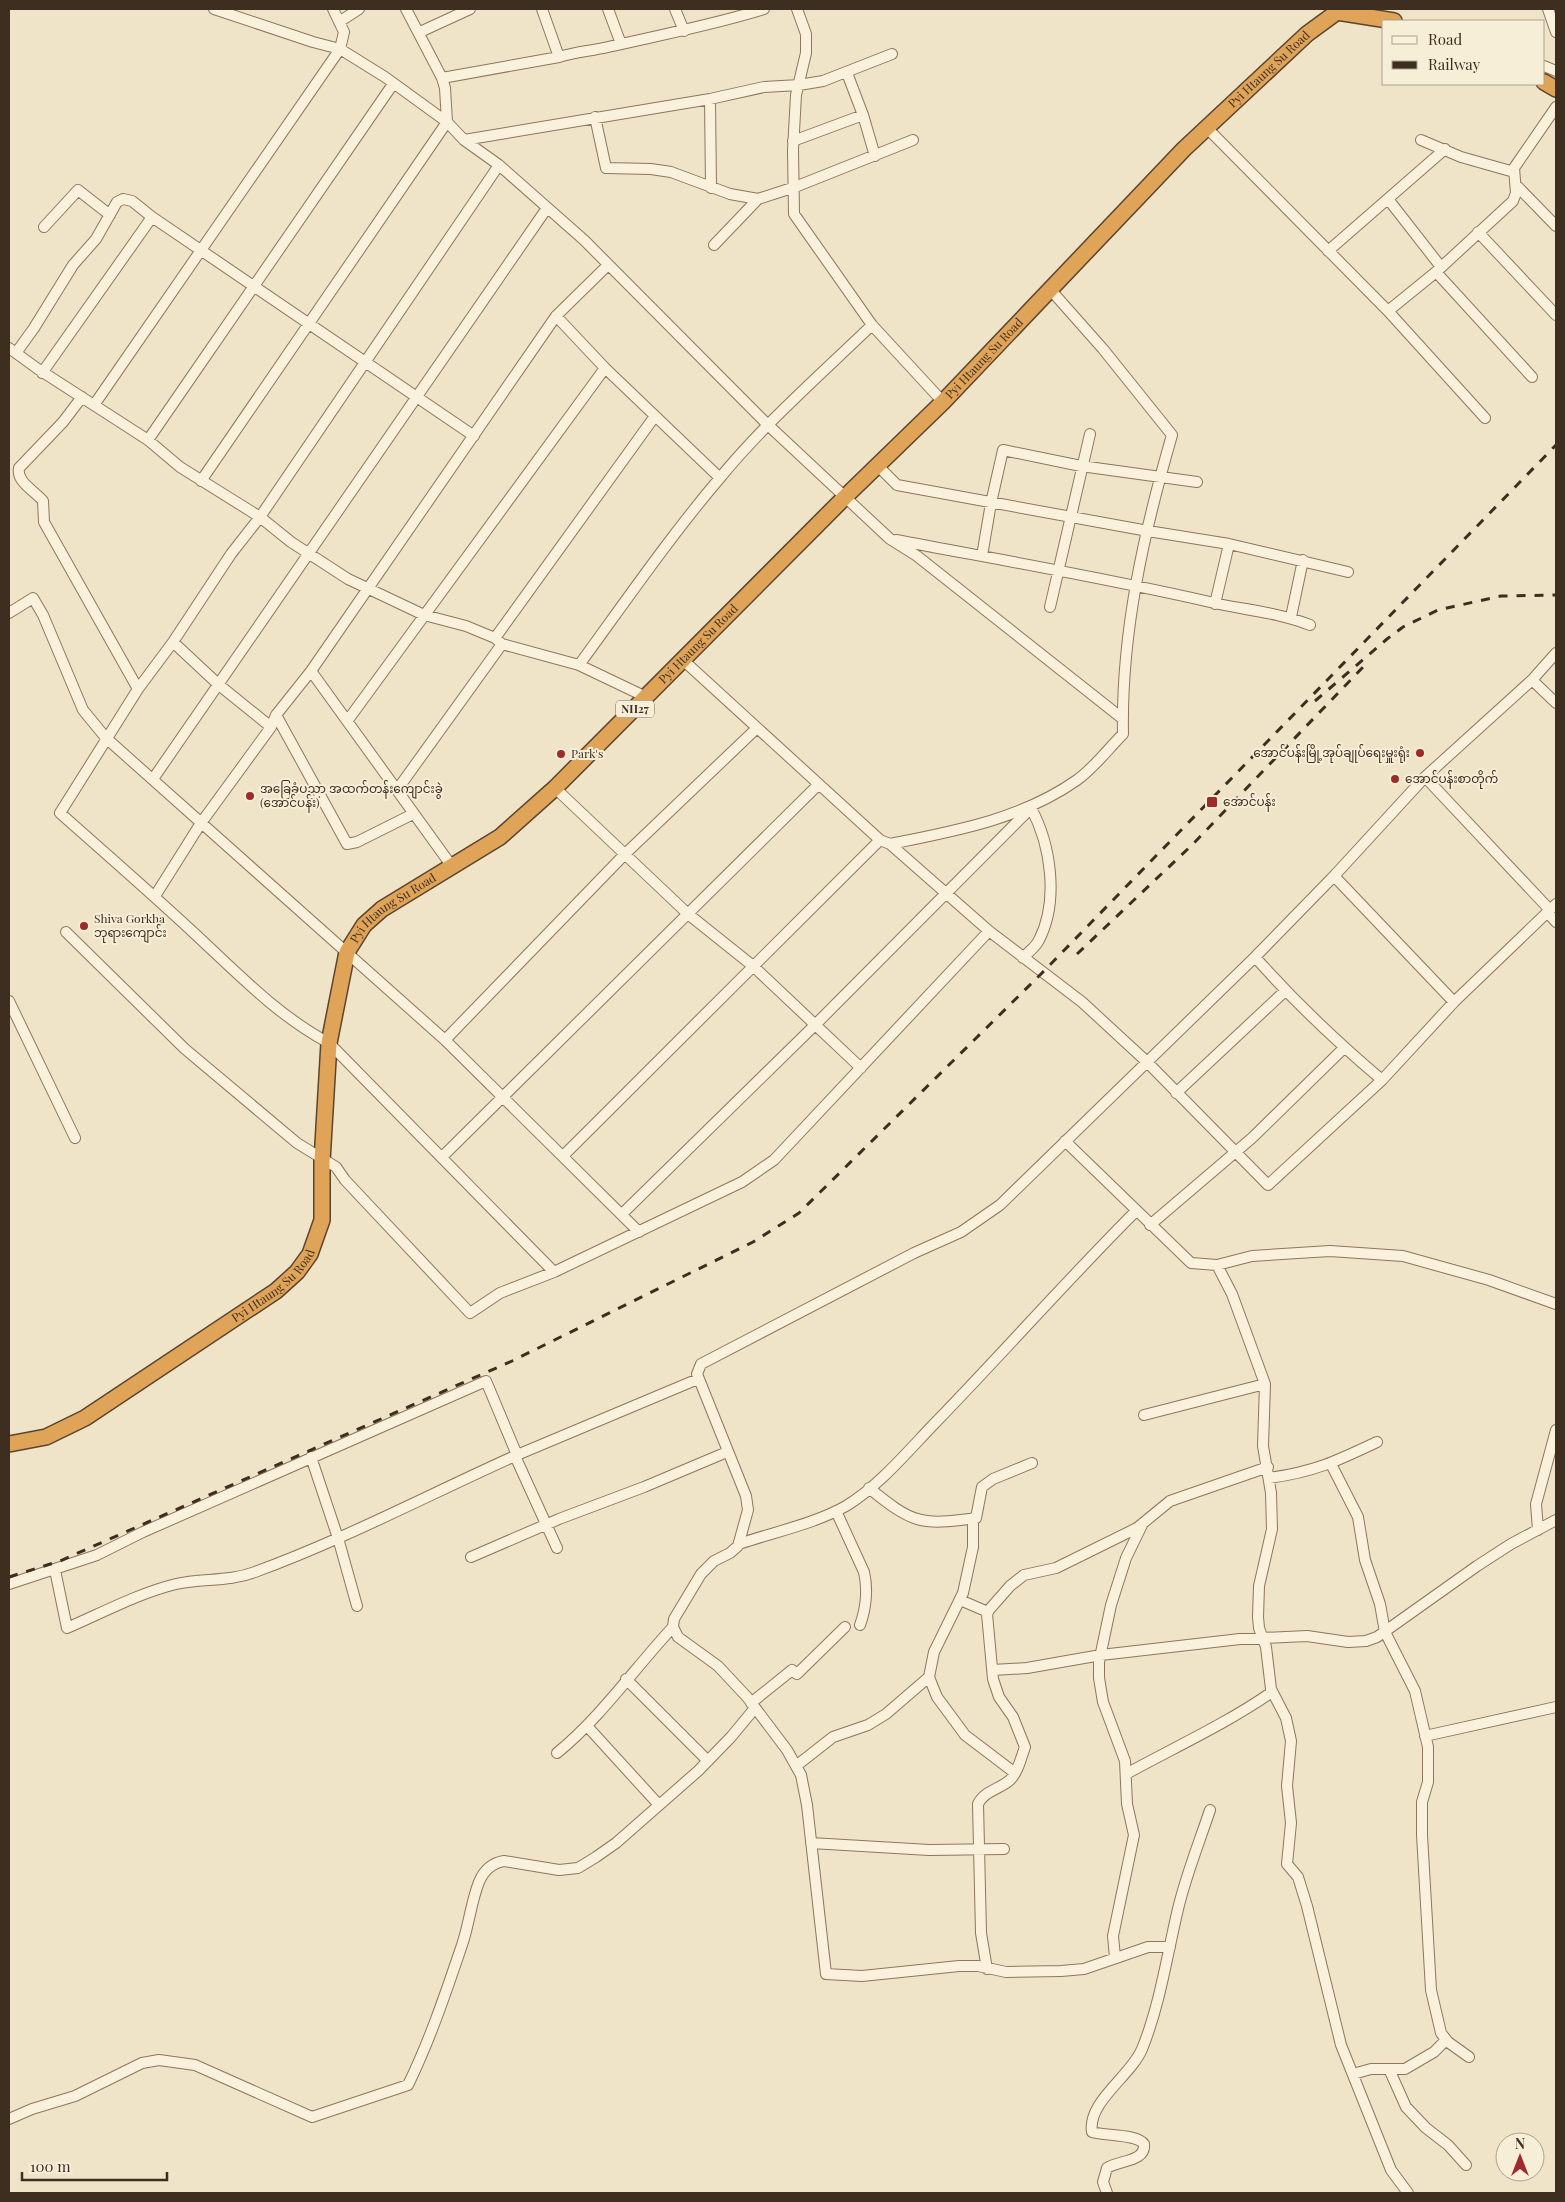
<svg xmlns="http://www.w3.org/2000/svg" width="1565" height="2202" viewBox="0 0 1565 2202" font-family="'Playfair Display','Noto Sans Myanmar',serif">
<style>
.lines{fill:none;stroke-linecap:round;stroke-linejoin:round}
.minor-casing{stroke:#8d765c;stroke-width:12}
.highway-casing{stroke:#5b4430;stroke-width:18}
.minor{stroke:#faf1dc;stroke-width:10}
.highway{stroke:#e0a458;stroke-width:15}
.rail{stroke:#3d2e20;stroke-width:3;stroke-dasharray:9 9;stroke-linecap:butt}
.poi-dot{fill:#9e2a2b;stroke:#f7eed8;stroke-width:2}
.labels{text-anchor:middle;stroke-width:4;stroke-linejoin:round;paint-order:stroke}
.shield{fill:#f7eed8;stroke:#756857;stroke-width:1}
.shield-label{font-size:11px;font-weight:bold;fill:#3d2e20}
.street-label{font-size:12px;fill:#3d2e20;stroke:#f7eed8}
.poi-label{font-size:12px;fill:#3d2e20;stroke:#f7eed8;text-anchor:start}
</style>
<rect width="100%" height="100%" fill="#f0e4c8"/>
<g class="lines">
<g class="minor-casing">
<path id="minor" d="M214,9L313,42L340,49L385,77L447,122L464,140L499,165L584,240L768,425L890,539L917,556L1123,719
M542,9L559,57
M608,9L621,44
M675,9L684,31
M797,9L806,34V53L796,95L793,150L794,214L872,325L943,402
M1548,9L1556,32
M339,22L359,9
M420,32L470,9
M1544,66L1556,71
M847,73L863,115L875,156
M442,78L559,57C575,52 591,51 608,47C660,35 713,25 764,9
M710,99L711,188
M595,117L606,168L651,169L671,172L730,194L758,199
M1206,127L1388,311
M464,140L710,99L764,87L799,85L823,81L892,54
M1421,140L1461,157L1514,172
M793,141L863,115
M499,165L260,517L231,554L173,642L138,689L60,813C105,853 150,892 194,933C236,972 278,1016 329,1043L554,1272
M1516,185L1556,226
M1388,199L1441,267
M44,227L78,190L110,215
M1478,232L1556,315
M714,245L758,199L795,187L913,140
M1328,251L1445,149
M1436,272L1532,377
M556,316L605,368L720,478
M9,348L38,369L148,440L180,467L260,517L291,542L348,579L424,615L466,626L495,638L502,644L579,665L646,697
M16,353L34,328L73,265L96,239L117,202L123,199L132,201L152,217
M42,373L152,217L474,436
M82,397L63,422L19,468C16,482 35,491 43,501L44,522L138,689
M94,405L340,49L344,32L333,9
M1485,418L1388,311L1436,272L1513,201L1516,193L1514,168L1556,107
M148,440L393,84
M877,465L897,485L1148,531L1229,544L1348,572
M201,481L447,122L445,88L442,78L406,9
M896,540C1001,560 1106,578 1210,602C1243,610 1278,612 1310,625
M982,556L991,503L1003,450L1081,466L1197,482
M1215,604L1229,544
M1050,607L1090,434
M9,613L33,598L43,615L83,710L106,738L445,1040L639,1232
M1291,617L1303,560
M495,638L655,416
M173,642L219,685L271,727
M683,660L880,840L890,844L989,931L1082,1002L1146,1061L1268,1185L1382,1080
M579,665C625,602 669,538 719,479C765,423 820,375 872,325
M311,671L451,865
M1532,680L1556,703
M276,715L347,844L357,842L413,814
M348,720L605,368
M1425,777L1550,910
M153,779L547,208
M555,788L688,914L753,966L861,1068
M397,790L502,644
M890,844C955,831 1022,819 1077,780C1094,768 1108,749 1123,734C1121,633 1144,532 1172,435L1103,349L1049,288
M1334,876L1454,1002
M155,896L201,823L271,727L276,715L311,671L556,316L608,265
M1547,912L1556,922
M66,932L185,1049L297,1143L336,1167L345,1180L470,1313L500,1293L554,1272L742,1182L774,1160L989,931
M1255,957C1294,1001 1337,1042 1382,1080L1454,1002L1556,904
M9,1001L75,1138
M445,1040L624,855L757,728
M1176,1093L1285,991
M1065,1141L1191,1263L1217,1265L1252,1256L1330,1251L1403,1256L1489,1280L1556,1304
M563,1156L880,840
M442,1157L819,784
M622,1214L815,1025L1031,808C1051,845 1059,901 1039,940C1036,947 1028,952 1023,958
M1150,1225L1252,1138L1344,1048
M1217,1265L1232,1294L1265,1384L1263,1446L1271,1493L1272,1529L1259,1586L1258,1617L1259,1628L1266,1647L1271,1689L1286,1718L1291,1741L1287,1786L1291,1823L1287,1864L1298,1877L1307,1906L1341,2045L1391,2170L1408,2193
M1144,1415L1265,1384
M515,1456L557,1548
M311,1457L338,1538L357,1606
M1331,1464L1358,1517L1365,1560L1380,1604L1385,1632L1415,1691L1428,1747V1782L1422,1802V1835L1431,1990L1441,2033L1448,2042L1469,2057
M1269,1478C1314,1472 1337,1461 1377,1442
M869,1488C912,1523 920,1526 976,1518L982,1487L993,1479L1032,1463
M836,1511L864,1572C868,1589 866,1609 860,1625
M973,1518V1547L963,1593L934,1652L929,1677L937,1697L965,1735L1015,1773
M1538,1530L1536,1504L1556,1430
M739,1544C774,1532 814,1524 846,1506C878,1487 909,1450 935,1423C1003,1353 1067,1280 1136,1211
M471,1557L559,1519L644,1487L727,1452
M55,1570L67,1628C102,1613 139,1593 176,1584C202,1578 229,1582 255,1572C345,1539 430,1494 517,1455
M9,1584L97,1555L143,1532L486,1381L517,1455L698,1379
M960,1600L988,1612
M993,1670L1027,1668L1101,1655L1240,1639L1307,1636L1348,1642L1366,1641L1377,1637L1477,1566L1511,1544L1556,1520
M626,1679L708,1761
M751,1703L792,1670L797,1674L845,1627
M587,1726L659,1805
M1425,1736L1556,1707
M557,1753C601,1717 634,1669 673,1627
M796,1766L833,1737L868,1725L886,1714L929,1677
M1126,1774C1175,1747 1226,1724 1272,1692
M811,1843L929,1850L1004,1849
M1170,1947H1148L1084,1969L1061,1971L1006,1972L978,1966H959L862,1976L826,1974L807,1805L801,1775L787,1750L747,1697L718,1666L678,1637L673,1627L674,1619L701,1574L714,1561L730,1553L738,1546L748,1510L746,1496L697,1374L701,1364L914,1253L961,1232L1000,1205L1255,957L1334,876L1425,777L1532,680L1556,653
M1115,1957L1113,1936L1134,1835L1127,1804L1125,1761L1103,1702L1099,1678V1662L1111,1605L1126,1558L1143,1523
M987,1969L981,1933L978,1804C984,1791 1000,1789 1010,1780C1018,1772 1021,1758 1025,1747L1013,1717L999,1697L993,1679L987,1614L989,1610L1010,1586L1024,1575L1056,1568L1137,1528L1170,1501L1268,1467
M1389,2069L1406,2107L1426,2128L1448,2145L1466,2165
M1353,2074L1371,2069H1405L1434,2052L1446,2040
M9,2119L32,2109L75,2096L142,2063L159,2060L195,2065L312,2117L408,2085C430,2040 446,1992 462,1945C469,1925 471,1902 479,1882C484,1870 492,1863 504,1861L559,1870L578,1868L596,1857L616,1843L698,1771L731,1737L755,1708
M1107,2193L1103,2182L1107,2168C1119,2160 1146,2162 1144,2144C1137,2134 1105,2136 1092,2132C1087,2102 1131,2076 1142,2049C1160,2005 1167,1955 1178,1909C1186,1875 1199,1843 1210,1810"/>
</g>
<g class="highway-casing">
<g id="highway">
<path d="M1544,82L1556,89"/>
<path id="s1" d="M9,1444L46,1437L85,1418L276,1291L297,1272L310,1254L322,1220V1161L329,1043L347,952L364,925L382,909L500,837L555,788L846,496L943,402L1184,149L1307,34L1337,12L1394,21"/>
</g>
</g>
<use href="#minor" class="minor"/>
<use href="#highway" class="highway"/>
<path class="rail" d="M1315,701L1387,639L1403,627L1438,610L1501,596L1556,595
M1077,954L1192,845L1365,665
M9,1577L60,1561L512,1361L753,1242L799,1213L1042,973L1556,445"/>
</g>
<g class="poi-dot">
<circle cx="1420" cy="753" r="5"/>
<circle cx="561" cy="754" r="5"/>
<circle cx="1395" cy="779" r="5"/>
<circle cx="250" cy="796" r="5"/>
<rect x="1206" y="796" width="12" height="12" rx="2.5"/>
<circle cx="84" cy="926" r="5"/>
</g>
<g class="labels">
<rect class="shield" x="616" y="700.5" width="38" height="17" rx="4"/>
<g class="shield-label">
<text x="635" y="713">NH27</text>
</g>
<g class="street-label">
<text dy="4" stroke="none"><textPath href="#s1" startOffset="1948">Pyi Htaung Su Road</textPath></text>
<text dy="4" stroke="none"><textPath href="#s1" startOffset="1542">Pyi Htaung Su Road</textPath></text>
<text dy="4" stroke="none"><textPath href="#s1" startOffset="1138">Pyi Htaung Su Road</textPath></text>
<text dy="4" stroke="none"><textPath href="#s1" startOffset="732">Pyi Htaung Su Road</textPath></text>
<text dy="4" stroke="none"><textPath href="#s1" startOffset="312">Pyi Htaung Su Road</textPath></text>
</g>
<g class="poi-label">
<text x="1410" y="757" text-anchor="end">အောင်ပန်းမြို့အုပ်ချုပ်ရေးမှူးရုံး</text>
<text x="571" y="758">Park's</text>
<text x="1405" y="783">အောင်ပန်းစာတိုက်</text>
<text x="260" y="793">အခြေခံပညာ အထက်တန်းကျောင်းခွဲ<tspan x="260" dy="14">(အောင်ပန်း)</tspan></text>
<text x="1223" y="806">အောင်ပန်း</text>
<text x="94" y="923">Shiva Gorkha<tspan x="94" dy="14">ဘုရားကျောင်း</tspan></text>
</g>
</g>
<rect width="1565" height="2202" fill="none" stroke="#3d2e20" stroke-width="20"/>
<rect x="1382" y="20" width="162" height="65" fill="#f7eed8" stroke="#ada18e"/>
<rect x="1392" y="36" width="25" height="8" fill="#faf1dc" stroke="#ada18e"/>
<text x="1428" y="45" font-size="15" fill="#3d2e20">Road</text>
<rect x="1392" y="61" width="25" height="8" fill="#3d2e20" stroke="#ada18e"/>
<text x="1428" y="70" font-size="15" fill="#3d2e20">Railway</text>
<g transform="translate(1520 2157)"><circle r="24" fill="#f7eed8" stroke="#ada18e"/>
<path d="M0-4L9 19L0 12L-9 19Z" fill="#9e2a2b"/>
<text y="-8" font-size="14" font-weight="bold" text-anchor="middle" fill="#3d2e20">N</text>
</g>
<path d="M22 2172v8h145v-8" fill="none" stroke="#3d2e20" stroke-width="2.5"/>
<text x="30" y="2172" font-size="15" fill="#3d2e20" stroke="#f7eed8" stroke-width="4" paint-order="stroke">100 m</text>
</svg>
